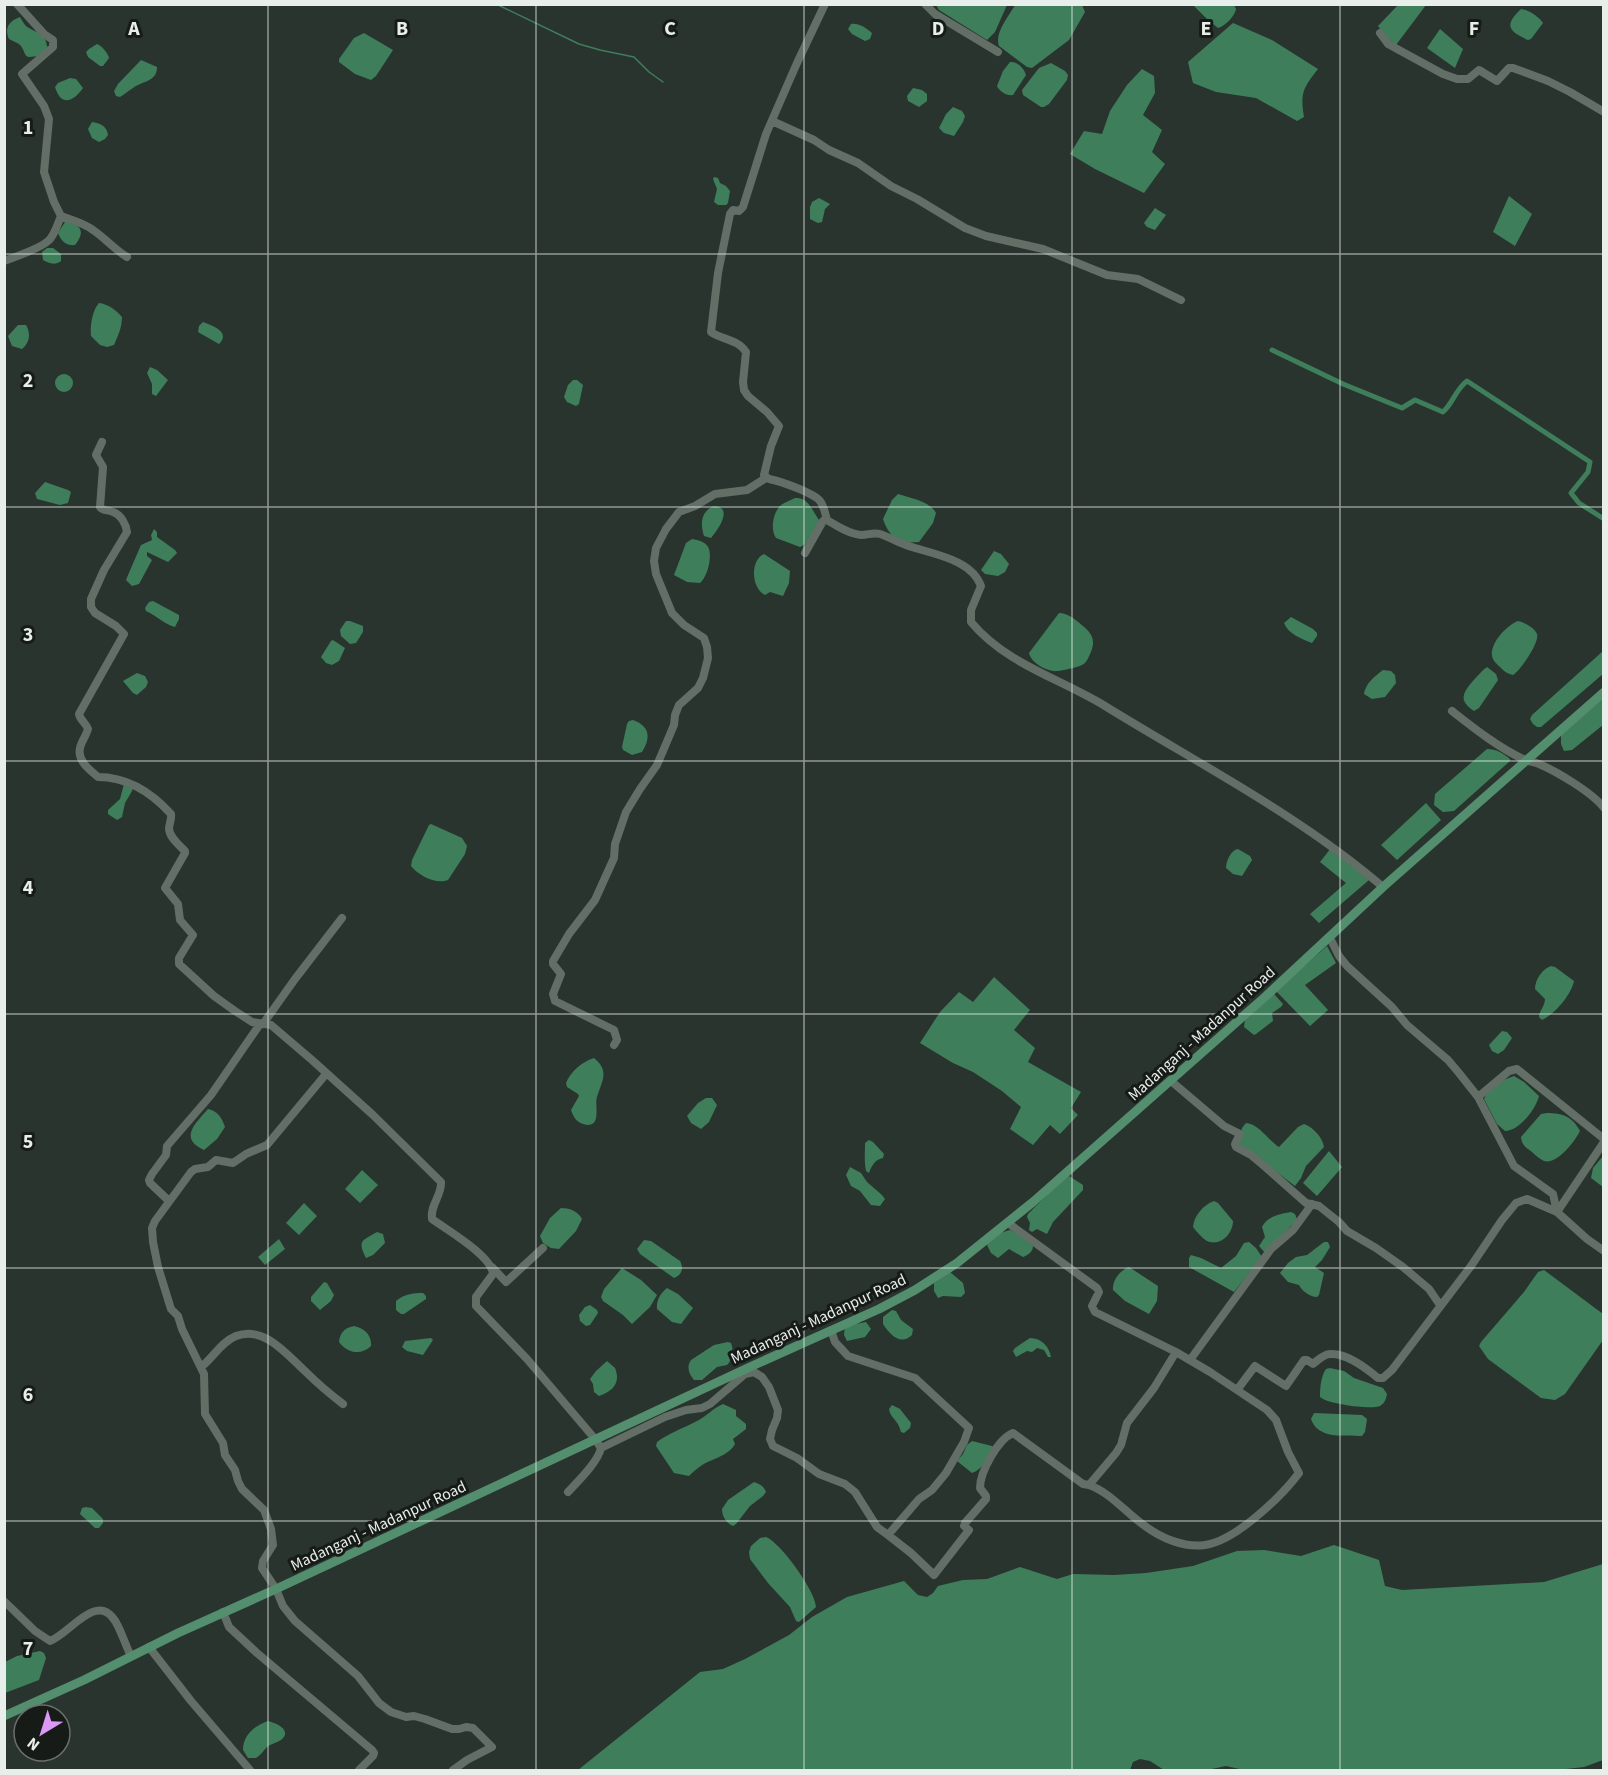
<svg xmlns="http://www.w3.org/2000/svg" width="1608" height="1775" viewBox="0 0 1608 1775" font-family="'Source Sans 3',sans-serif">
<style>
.water{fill:#3e7e5b}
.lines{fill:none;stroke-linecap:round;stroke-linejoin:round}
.stream{stroke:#3e7e5b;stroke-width:1.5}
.canal{stroke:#3e7e5b;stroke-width:5}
.minor{stroke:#626e66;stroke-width:8}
.major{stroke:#538e6e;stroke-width:9}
.grid{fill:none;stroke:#e8eeea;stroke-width:1.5;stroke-opacity:0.55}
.labels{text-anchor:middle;stroke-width:6;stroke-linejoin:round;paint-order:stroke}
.street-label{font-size:16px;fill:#e8eeea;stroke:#161b18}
.grid-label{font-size:20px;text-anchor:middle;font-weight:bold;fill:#e8eeea;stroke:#161b18;stroke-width:6;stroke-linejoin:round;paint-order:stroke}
</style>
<rect width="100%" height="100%" fill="#2a342e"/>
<path class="water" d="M936,5V4L1007,5L995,32L987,40L939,10Z
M1082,5L1085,12L1069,40L1032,68L1027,67L999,46C994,33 1009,16 1015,5Z
M1193,5H1234L1236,9C1235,16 1225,26 1218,28L1207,19Z
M1398,5H1426L1396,45L1388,39L1378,26Z
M1521,9C1529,10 1539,17 1543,23L1531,39L1528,40C1508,31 1504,25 1521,9Z
M20,17C21,19 24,24 26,26C35,33 46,32 47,47L40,55C20,61 28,52 19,44C16,42 12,41 9,39C4,28 9,21 20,17Z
M1233,23L1272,40L1318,69C1303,88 1300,93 1304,117L1297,121L1256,98L1216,92L1193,83L1188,62Z
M851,24C859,23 866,28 872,33L870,39L865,41L852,34L848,29Z
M1440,29L1463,49L1455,68L1427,48Z
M364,33L393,50L376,76L371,80L355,74L339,62V59L354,38Z
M97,44C102,46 108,53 109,58L103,66H100L88,57L86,52L89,49Z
M141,60L157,67C157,82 142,81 133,88C128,91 125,94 120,97L116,96L114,91L118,84Z
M1010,62C1017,61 1024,68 1026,75L1013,95C1007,96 1000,92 997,86L1003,71Z
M1051,63L1065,71L1068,75L1067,80L1049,104L1044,107H1041L1023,95L1022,90L1039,68Z
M1142,69L1154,76L1155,93L1143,115L1162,130L1152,152L1165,164L1144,193L1095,169L1070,154L1084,131L1102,134L1110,111L1127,85Z
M70,78L76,79L83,88C73,102 61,107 55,87L58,83Z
M913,88L922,90L927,94V101L919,107L908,101L907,96Z
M953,107L962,111L965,116L963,122L954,136L944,133L939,128L946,114Z
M92,122C100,123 107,126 108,135L105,139L99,142L92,138L88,129Z
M714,177L718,178L720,183L726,186L730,191L728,203L726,205H718L714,202L717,189L713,179Z
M1509,196L1532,214L1515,246L1493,232Z
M819,198L830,204L825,209L822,222L818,223L810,219V207L812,202Z
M1155,208L1166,215L1155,230L1147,227L1144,223Z
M70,221C83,228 84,233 75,245C66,246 61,241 58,233L65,222Z
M47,248H53L61,254V261C55,266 48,263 43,260L42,252Z
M99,303C108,304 116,310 122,317C122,327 118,336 114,345L107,347L100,345L91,336C90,326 92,311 99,303Z
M203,322C213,326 231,332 219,344L198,332L199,326Z
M18,325H26C31,334 30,342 22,349L12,346L8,336Z
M150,367L157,370L168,380L156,396L152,394V384L147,373Z
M55 383a9 9 0 1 1 18 0a9 9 0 1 1-18 0Z
M573,380H577L583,385L579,404L576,406L567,402L564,397L568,385Z
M45,482L68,490L71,492L68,503L60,505L37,499L35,493Z
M898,494C910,498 930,501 936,513L933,523L919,542C899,544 889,537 883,519L892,500Z
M795,498C808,497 812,510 819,520C817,529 809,544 800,547L776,538C770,530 773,512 781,505C785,502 791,500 795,498Z
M714,506C734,507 718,530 711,538L704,536C700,524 701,511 714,506Z
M154,529L157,532V537L175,550L177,553L168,562L147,552V556L152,560L139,584L132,586L126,580L128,575L141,545L152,540L151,535Z
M692,539C698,540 707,542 709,549C712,559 707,577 700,583L687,582L674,575L686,543Z
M994,551L1001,554L1009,564L1005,572L998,576L985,574L981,570Z
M764,554L790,571L789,583L783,596L770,592L765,595C751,588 750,560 764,554Z
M153,601L179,615V619L175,627C164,624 157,616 146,611L145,608L149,602Z
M1059,613C1068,613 1076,620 1083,626C1093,634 1096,642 1090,654C1088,659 1086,663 1082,665C1079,667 1057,672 1054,671C1044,670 1031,662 1029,653Z
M1291,617L1313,629L1317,633V636L1312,643C1302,639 1288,634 1284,623Z
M346,621H350L363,626V632L356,643L350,644L341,636L340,630Z
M1518,621C1524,622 1535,628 1537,634C1540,642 1520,671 1513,675C1508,674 1505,672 1501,668C1497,664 1493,661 1492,656C1490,643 1507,625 1518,621Z
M333,640L345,648L339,661L332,665L326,663L321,657L331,641Z
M1603,651V674L1541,727H1537L1533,724L1530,719L1532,715Z
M1487,667L1496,674L1498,680L1479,708L1474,711C1459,701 1462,694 1472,682C1477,677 1481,671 1487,667Z
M1383,670L1391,671L1395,675L1396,683L1385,697L1372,699L1364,694C1365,684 1375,676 1383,670Z
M137,673L145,676L148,682L146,687L137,695L133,693L123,681Z
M1603,696V725L1572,750L1564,751L1561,744V734Z
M633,720C650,726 651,738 642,752L632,755L623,750L622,747L627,724L629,721Z
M1487,749C1496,749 1503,753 1510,759V761L1454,811L1443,812L1434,805L1435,794Z
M124,784L133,788L132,791L125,803L122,817L117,820L108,814V810L120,799Z
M1426,803L1441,820L1397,860L1381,845Z
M431,824L462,838L467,846L465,854L448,880C436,885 418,875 411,866L412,860L429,825Z
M1331,848L1369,880L1319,923L1310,914L1346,883L1320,862Z
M1238,849L1250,856L1252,860L1242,876L1233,874L1226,868C1226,861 1231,850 1238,849Z
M1327,946L1336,963L1305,985L1328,1010L1310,1026L1276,991Z
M1551,966L1555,967L1574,981C1571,995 1555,1014 1542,1020L1539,1017C1539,1011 1545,1006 1545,999L1535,989C1535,980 1542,969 1551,966Z
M994,977L1030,1010L1014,1030L1035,1048L1028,1062L1081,1092L1071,1108L1078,1115L1060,1134L1050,1125L1033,1145L1010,1129L1021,1107L1002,1091L973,1072L953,1063L920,1043L940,1012L959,992L973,1002Z
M1274,994L1283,1004L1281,1007L1272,1013L1273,1021L1256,1034L1254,1035L1244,1027L1245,1020Z
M1502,1031L1507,1032L1512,1038L1504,1050L1498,1054L1492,1051L1489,1045Z
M594,1058C610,1071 602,1081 597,1097C594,1105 603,1130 583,1124C576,1122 573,1116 571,1110L579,1096L578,1094L567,1087L566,1083C570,1072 583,1061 594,1058Z
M1514,1076L1524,1082L1539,1096C1536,1109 1519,1131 1505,1131L1497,1124L1484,1099C1489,1087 1502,1080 1514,1076Z
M706,1098H712L717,1105L709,1122L701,1129L691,1123L687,1116L698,1103Z
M208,1109C218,1111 222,1118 225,1127L217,1139L204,1150C178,1138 196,1123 208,1109Z
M1547,1113C1562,1113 1572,1116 1580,1131C1575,1141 1557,1165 1544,1161C1540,1159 1535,1155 1532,1152C1525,1147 1522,1145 1521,1137L1541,1114Z
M1246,1123C1259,1124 1268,1140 1279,1147L1298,1127L1304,1124C1313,1127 1323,1138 1324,1147L1306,1166L1301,1178L1295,1186L1249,1151L1238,1145L1242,1128Z
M869,1140L873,1142L884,1154L883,1158C875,1159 871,1167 869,1173L866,1171C864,1161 865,1153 865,1143Z
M1329,1151L1342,1167L1317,1196L1303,1183Z
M1603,1156V1187L1591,1178L1593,1168Z
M850,1167L861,1173L867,1182L882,1195L885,1199L880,1206L871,1205L860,1191L851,1186L846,1175Z
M362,1170L378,1185L360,1203L345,1189Z
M1069,1176L1083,1185V1190L1053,1222L1047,1234L1037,1229L1032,1232L1029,1230L1030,1223L1027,1217L1028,1214L1064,1178Z
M1214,1201L1218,1203L1233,1221C1233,1233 1221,1247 1207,1241C1202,1238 1197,1232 1193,1227C1194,1216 1203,1205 1214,1201Z
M304,1203L317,1216L299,1235L286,1223Z
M561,1208C569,1208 578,1211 582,1219L576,1231L559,1249L551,1248L543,1243L540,1236L550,1218Z
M1291,1212L1295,1214L1297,1219L1294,1223L1265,1253L1259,1246L1265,1237L1262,1227C1267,1216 1280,1214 1291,1212Z
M1010,1230L1015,1232L1033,1246C1033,1252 1028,1255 1023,1257L1009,1249L998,1258L991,1253L987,1245C990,1237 1001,1232 1010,1230Z
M377,1232L383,1234L385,1243L373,1255L366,1258C357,1240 362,1241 377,1232Z
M279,1239L285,1249L265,1265L258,1257Z
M644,1240L651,1241L680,1261C684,1268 682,1275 674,1278L640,1254L637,1249Z
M1249,1242L1256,1248L1262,1257L1234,1292L1189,1267V1258L1191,1255L1201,1258L1221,1268L1236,1256L1244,1243Z
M1324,1242H1328L1330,1247L1322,1260L1315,1267L1324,1273L1319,1295L1317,1297C1310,1297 1302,1291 1299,1285L1288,1282L1280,1273L1288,1263L1296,1257L1307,1255Z
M1129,1267L1158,1286L1157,1301L1149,1314L1125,1301L1113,1290C1112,1281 1120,1270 1129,1267Z
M622,1268L641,1280L657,1295L650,1307L632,1324L623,1315L603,1301L601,1297L604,1289Z
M1544,1270L1603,1314V1340L1565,1394L1555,1400L1541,1398L1488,1359L1479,1346L1481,1342L1524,1292L1538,1272Z
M950,1272L963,1283L965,1293L961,1297L943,1296L938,1298L934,1291V1283Z
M324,1282L327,1283L334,1295L331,1301L320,1310L311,1301V1297Z
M667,1288L678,1294L693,1308L681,1324L672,1322L657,1309C656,1300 661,1293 667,1288Z
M423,1293L426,1296V1299L404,1314H401L396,1310V1301C404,1294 413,1293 423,1293Z
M590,1305L597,1310L598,1313L590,1325L586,1326L580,1321L579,1315L585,1307Z
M892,1310L896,1311L901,1320L913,1329L912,1335C901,1346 890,1335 883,1324V1317Z
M866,1322L871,1329L865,1337L847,1341L844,1335L845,1326Z
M354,1326C364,1328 372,1335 371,1346C361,1356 347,1353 339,1342C340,1333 344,1328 354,1326Z
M431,1338L433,1340L423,1355L407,1351L402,1347L405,1341Z
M1030,1338C1042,1338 1049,1347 1051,1357H1048L1044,1350L1037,1348L1032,1352L1027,1351L1016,1357L1013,1351L1015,1348Z
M728,1342L731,1343C734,1350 732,1360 727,1365L717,1367L702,1380H694C689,1374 686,1367 691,1360L714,1345Z
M607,1361L615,1368C621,1383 613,1391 599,1396L594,1392L593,1384L590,1379L596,1371Z
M1330,1368L1344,1371L1354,1378L1383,1388L1387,1394C1386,1399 1385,1403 1380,1406C1371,1410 1332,1404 1323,1399L1320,1397C1320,1388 1321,1376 1326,1369Z
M723,1404L736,1410V1416L746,1424V1429L733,1439L735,1444C730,1453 719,1457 710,1461C702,1464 695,1470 689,1476L674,1473L656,1446L657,1442C669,1433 684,1428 697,1421C707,1416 713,1408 723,1404Z
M892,1405L900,1409L911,1423L910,1428L904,1433L901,1432C898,1419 890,1418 889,1409Z
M1314,1413L1362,1415L1367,1419L1365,1432L1362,1436H1359C1342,1435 1318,1439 1311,1419Z
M972,1441L992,1446L994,1448C988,1458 983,1469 972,1473L957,1461L963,1454L967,1445Z
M754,1482C760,1484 764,1486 766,1492L763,1496L750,1506L736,1524L733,1526C726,1523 722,1516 722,1509L728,1500Z
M86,1507L92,1508L103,1519V1523L99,1528H95L80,1514L82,1508Z
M766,1537C781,1543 816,1592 816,1607L799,1622L796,1621L790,1607L768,1583L750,1559L749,1552L751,1546L760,1538Z
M1334,1545L1379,1560L1385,1586L1402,1590L1544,1582L1603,1564V1760L1584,1767L1557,1770H1244L1226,1766L1207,1770H1164L1150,1761L1140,1759L1133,1762L1130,1770L1094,1769L1091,1770H578L700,1672L723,1669L745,1659L789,1635L812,1617L847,1597L904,1581L918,1595L927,1597L933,1593L938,1586L963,1580L987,1579L1020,1567L1057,1579L1073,1574L1114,1575L1146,1573L1193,1566L1237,1551L1264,1550L1301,1556Z
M40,1651L44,1653L46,1658L39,1680L5,1693V1662L17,1656Z
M268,1721C276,1723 293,1730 281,1740C276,1743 271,1744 267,1747C263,1751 261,1755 256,1758H248L243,1750C243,1735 254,1726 268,1721Z"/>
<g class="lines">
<path class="stream" d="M496,4L579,44L600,50L634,57L649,72L663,82"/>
<path class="canal" d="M1272,350L1343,384L1402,408L1415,400L1443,412C1453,403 1456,389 1467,381L1590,462L1588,472L1571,493L1579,503L1604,519"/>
<path class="minor" d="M825,4L797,63L766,134L743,207L739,211L733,210L730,214L718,273L711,332C722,340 738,339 746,352L743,382L744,390L748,396L767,412L779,426L771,446L764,475L769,479C780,481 814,493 820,501C824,506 825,513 827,520
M925,4L935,14L998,52
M1380,33L1388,44L1443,74L1457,79H1468L1479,70L1497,81L1509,68H1513L1548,81L1570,92L1604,112
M772,121L814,140L829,150L858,163L891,186L917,199L965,228L986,236L1043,249L1107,275L1138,279L1181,300
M61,216C72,220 84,223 93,230C105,238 114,249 127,257
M4,261C15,257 41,248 48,241C54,237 58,223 61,216L54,202L44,172L49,119L44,106L22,74L53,47V40L44,34L17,4
M102,442L96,455L103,467L100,507C104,512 107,509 113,512C121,515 126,524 127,532L104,570L91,599V607L95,613L116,626L124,634L79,714C80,720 86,723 88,729C86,736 81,742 80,748C77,761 90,770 98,777C128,777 151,792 171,814C172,819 169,824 169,829C170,838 179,845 185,851V853L165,888L178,904L180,920L193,935L179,958V964L214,996L235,1011L252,1022L271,1025L312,1060L373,1115L441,1182C442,1195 430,1205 432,1219C447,1230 492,1256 493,1274L476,1297V1306L527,1359L595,1439L601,1448C598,1462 578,1481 568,1492
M805,553L823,521L827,520C837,526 849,534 861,535C868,535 873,532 880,534C889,537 897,542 906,545C930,554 971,558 981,586L971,610V622C1006,664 1059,678 1105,706C1199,764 1299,815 1383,887
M1452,711C1475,729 1499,748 1525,760C1530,762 1535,762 1539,764C1556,771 1593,793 1604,808
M1330,938L1339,956L1347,966L1392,1007L1407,1025L1448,1060L1459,1073L1478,1097L1514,1166L1553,1194L1557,1212
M263,1024L295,979L342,918
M614,1045L617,1040L614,1030L555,1001L553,994L561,974L553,964V961L569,934L595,900L614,858L615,844L626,812L640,789L657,765L674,725L675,715L679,705L698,688L703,678L708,658L707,647L704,638L684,625L672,613L656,574L654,561L656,548L666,529L679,512L695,506L715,494L747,490L766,478
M326,1074L267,1145L246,1154L233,1163L216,1160L208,1167L195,1169L191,1172L155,1221L152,1228L153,1242L158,1267L171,1309L178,1316L182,1329L204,1374L205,1414L223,1443L225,1455L235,1470L238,1481L242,1489L264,1510L271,1529L273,1545L263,1561L262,1568L276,1589L283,1606L295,1621L358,1676L379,1703L391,1712L406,1717L414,1716L425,1719L452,1729H459L466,1727L473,1728L492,1747L467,1760L453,1770
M1171,1081L1224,1126L1240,1134L1235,1144L1236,1147L1251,1155L1263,1165L1306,1203L1319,1206L1339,1222L1347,1231L1376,1248L1403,1267L1429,1289L1440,1305
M1478,1097L1509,1071L1517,1069L1604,1139
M1604,1142L1557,1212L1587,1239L1604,1251
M169,1201L150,1183L149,1180L152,1174L166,1155L167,1146L211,1095L260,1024
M1008,1223L1097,1288L1099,1292L1092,1306L1095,1312L1176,1352L1210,1372L1267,1410L1276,1420L1288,1452L1299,1473C1281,1497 1235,1541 1205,1545C1184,1548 1161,1538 1145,1526C1126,1513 1111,1493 1089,1485
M492,1267L506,1282L543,1248
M1190,1360L1271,1249L1293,1230L1312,1204
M201,1367C213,1358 221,1342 236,1336C265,1325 288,1356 307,1373C318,1384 330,1394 343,1404
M1237,1390L1255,1366L1286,1386L1304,1360H1307L1313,1364C1318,1360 1324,1354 1330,1354C1347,1353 1366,1368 1378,1378H1383L1392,1370L1471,1266L1502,1220L1516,1203L1527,1199L1557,1212
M601,1448L665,1417L686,1410L702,1408L710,1404L745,1374L754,1372L762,1377L769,1387L778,1410L777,1418L772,1430L770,1439L773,1446L797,1458L819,1474L845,1484L855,1492L877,1527L888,1535L919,1499L932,1490L946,1473L964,1442L969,1428L915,1378L848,1356L835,1342L831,1330
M888,1535L911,1553L934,1575L969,1530L964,1526L965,1523L986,1499V1496L980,1488C980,1472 998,1439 1013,1433L1083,1484L1089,1485L1116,1453L1121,1445L1127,1423L1154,1388L1176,1352
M4,1601L35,1631L50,1641C69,1634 95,1594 113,1618C120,1626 125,1645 131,1656
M223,1612L229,1627L257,1653L372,1750L374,1753L373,1756L359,1770
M149,1647L191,1701L250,1770"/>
<path class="major" d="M4,1716L84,1680L178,1633L276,1589L752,1366L879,1309L915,1290L957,1263L1033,1202L1266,996L1383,887L1604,692"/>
</g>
<path class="grid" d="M268,4V1770M536,4V1770M804,4V1770M1072,4V1770M1340,4V1770M4,254H1604M4,507H1604M4,761H1604M4,1014H1604M4,1268H1604M4,1521H1604"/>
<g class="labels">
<g class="street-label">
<text transform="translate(1201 1033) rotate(-42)" y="6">Madanganj - Madanpur Road</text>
<text transform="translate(818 1318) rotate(-25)" y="6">Madanganj - Madanpur Road</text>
<text transform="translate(378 1525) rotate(-25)" y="6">Madanganj - Madanpur Road</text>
</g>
</g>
<g class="grid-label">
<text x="134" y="35">A</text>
<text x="402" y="35">B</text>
<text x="670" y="35">C</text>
<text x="938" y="35">D</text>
<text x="1206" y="35">E</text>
<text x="1474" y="35">F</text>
<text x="28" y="134">1</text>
<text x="28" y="387">2</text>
<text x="28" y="641">3</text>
<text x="28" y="894">4</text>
<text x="28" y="1148">5</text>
<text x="28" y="1401">6</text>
<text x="28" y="1655">7</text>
</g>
<rect width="1608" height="1775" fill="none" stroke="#e8eeea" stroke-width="12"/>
<g transform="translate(42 1733) rotate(218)"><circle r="28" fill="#161b18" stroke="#6a6f6c" stroke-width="1.5"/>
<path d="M0-4.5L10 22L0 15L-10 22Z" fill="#db99f5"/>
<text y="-9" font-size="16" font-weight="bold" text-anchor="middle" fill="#e8eeea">N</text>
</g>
</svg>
